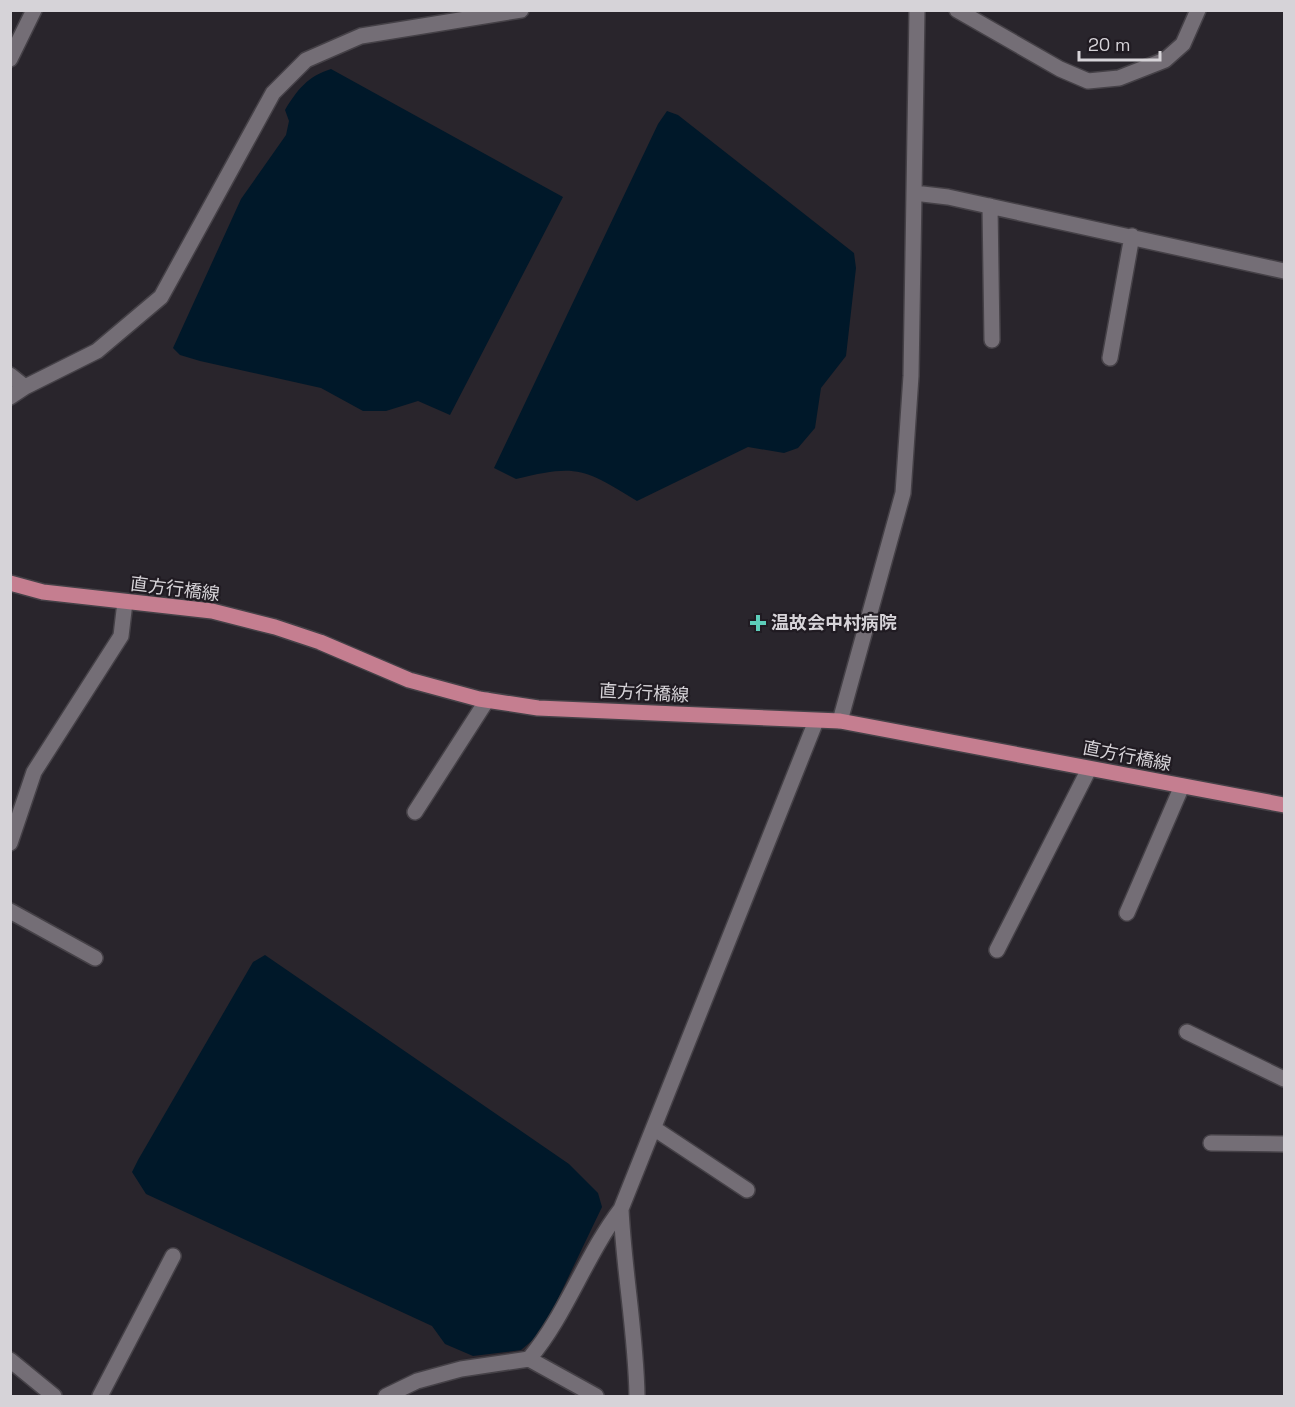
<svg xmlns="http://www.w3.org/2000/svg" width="1295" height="1407" viewBox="0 0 1295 1407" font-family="'Space Grotesk','Noto Sans JP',sans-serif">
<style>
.water{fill:#001829}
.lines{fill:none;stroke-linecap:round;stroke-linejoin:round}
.minor-casing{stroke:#454147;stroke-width:18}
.major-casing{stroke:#454147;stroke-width:18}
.minor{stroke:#746e76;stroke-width:15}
.major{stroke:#c57e90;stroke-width:15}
.poi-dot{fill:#5dceba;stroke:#201b22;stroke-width:2}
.labels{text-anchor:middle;stroke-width:4.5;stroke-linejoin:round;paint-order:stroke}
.street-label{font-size:18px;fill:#d6d3d8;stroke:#201b22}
.poi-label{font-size:18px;font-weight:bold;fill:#d6d3d8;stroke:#201b22;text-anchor:start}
</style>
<rect width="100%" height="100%" fill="#29252c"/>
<path class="water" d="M331,69L563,197L450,415L418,401L386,411H363L321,388L200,361L180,355L173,348L241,199L286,135L289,121L285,110C297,90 308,76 331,69Z
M667,111L678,115L854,253L856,268L846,356L821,388L815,428L798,448L784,453L748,447L637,501C584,468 576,464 516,479L494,468L658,124Z
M265,955L569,1164L598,1193L602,1207L542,1332L521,1350L473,1356L445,1344L432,1326L146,1194L132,1172L138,1160L253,962Z"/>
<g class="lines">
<g class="minor-casing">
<path id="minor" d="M957,10L1060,69L1088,81L1119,78L1165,60L1183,44L1198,10
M10,59L34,10
M914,193L948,197L1284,271
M990,206L992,340
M1110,358L1132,236
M10,375L25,387
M10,397L25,387L97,351L161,297L273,93L306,60L361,36L521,10
M840,721L903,493L911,376L917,10
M415,812L487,700
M10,843L34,772L121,636L125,602
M10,911L95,958
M1127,913L1182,786
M997,950L1089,769
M1187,1032L1284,1079
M655,1129L747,1190
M1211,1143L1284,1144
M529,1359C567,1314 585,1256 621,1209
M10,1360L54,1396
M100,1396L173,1256
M386,1396L417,1381L461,1369L529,1359L596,1396
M637,1396C636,1334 624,1272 621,1209L816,721"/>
</g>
<g class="major-casing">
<path id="major" d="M10,583L43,592L212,611L275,627L320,642L409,680L479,699L538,708L840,721L1284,805"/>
</g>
<use href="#minor" class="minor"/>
<use href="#major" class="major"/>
</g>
<path class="poi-dot" d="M755 614h6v6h6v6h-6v6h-6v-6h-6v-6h6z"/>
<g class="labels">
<g class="street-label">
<text transform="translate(175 589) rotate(7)" y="6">直方行橋線</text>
<text transform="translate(644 693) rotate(3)" y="6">直方行橋線</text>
<text transform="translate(1127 756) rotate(11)" y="6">直方行橋線</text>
</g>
<g class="poi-label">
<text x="771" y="629">温故会中村病院</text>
</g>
</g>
<rect width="1295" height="1407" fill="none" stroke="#d6d3d8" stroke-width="24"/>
<path d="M1079 51v9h81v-9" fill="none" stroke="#d6d3d8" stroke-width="3"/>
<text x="1088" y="51" font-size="18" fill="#d6d3d8" stroke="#201b22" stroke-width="4.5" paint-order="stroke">20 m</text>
</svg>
